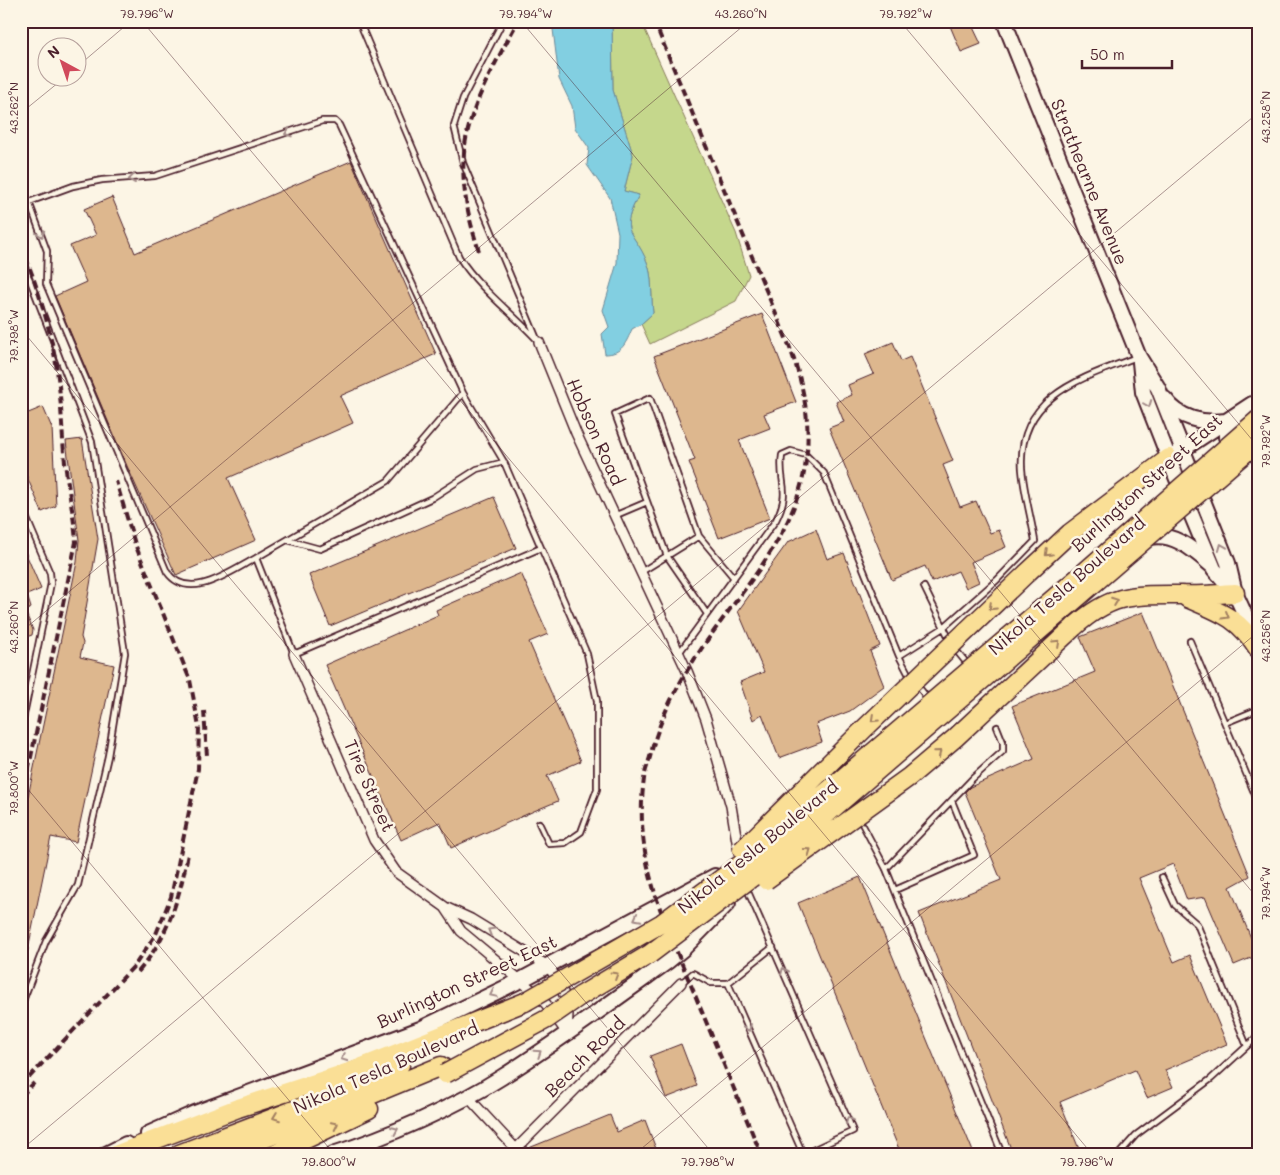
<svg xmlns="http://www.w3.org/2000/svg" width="1280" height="1175" viewBox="0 0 1280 1175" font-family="Mali,sans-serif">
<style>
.green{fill:#c5d78c;stroke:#887b5c}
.water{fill:#82cfe1;stroke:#6c8998}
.building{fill:#ddb78e;stroke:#4a1f2b}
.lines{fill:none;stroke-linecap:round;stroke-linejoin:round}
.lane-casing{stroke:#4a1f2b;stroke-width:8}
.street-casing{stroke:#4a1f2b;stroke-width:12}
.secondary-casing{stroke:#4a1f2b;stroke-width:18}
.highway-casing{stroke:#4a1f2b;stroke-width:21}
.lane{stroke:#fcf5e5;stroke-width:4.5}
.street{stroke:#fcf5e5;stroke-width:9}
.secondary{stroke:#fcf5e5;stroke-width:14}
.highway{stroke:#fadf96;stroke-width:18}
.rail{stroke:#4a1f2b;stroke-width:4;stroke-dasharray:8 4;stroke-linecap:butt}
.highway-bridge-casing{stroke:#4a1f2b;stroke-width:21;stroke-linecap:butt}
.highway-bridge{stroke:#fadf96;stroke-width:18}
.oneway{stroke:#a38a88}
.oneway2{stroke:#a27f60}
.ticks{fill:none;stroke:#4a1f2b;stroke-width:1;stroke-opacity:0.45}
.labels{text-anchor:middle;stroke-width:5;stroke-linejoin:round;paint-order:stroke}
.street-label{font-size:18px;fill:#4a1f2b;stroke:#fcf5e5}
.neatline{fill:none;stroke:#4a1f2b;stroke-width:2}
.ticks-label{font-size:12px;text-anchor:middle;fill:#4a1f2b}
</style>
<rect width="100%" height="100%" fill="#fcf5e5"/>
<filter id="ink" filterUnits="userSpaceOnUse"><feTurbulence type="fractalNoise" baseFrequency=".02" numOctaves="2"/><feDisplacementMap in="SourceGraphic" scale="10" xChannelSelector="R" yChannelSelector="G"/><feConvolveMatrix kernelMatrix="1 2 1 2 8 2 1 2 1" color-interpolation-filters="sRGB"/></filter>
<g filter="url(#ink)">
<path class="green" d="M612,21H641L736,233L749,275L736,301L650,344L641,324L653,313C651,298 653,276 647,262C634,230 617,235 639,195L624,191L633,155L613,90Z"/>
<path class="water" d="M552,21H612L613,90L633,155L624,191L639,195C617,235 634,229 647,262C653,276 651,298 653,313L641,324L632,329C626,343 622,354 605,354L602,334L609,327L603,310L617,263L618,233L610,198L587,165L589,148L575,128L572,106L559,79Z"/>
<path class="building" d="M948,21H970L981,44L961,52Z
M351,161L436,354L340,396L353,423L228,478L256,540L176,575L127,466L55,296L86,282L70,246L96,235L84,209L112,197L135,253Z
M762,314L796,402L764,414L770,428L739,440L770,518L719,538L689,462L695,460L654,356Z
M893,342L901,361L910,357L953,461L943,465L960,507L976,501L990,533L999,530L1006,547L971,562L979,582L966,588L958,571L932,582L925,566L892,580L829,428L844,422L836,402L852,395L848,385L874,374L865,354Z
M43,407L52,428L56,506L42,512L21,463V416Z
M82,439L98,539L81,637L83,643L80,657L114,665L76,842L51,837L26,959L21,958V830L77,562L79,540L66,441Z
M494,497L516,548L330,626L309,575Z
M816,529L827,559L844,553L880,646L870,651L884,686L850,711L816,724L822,742L779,758L762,714L753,720L740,682L764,672L738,611L788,542Z
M21,542L41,589L27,595L31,608L25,611L33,630L32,635L21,639Z
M521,573L548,634L529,642L581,761L547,776L558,801L534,811L451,848L440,822L401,840L325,665L438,615L436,610Z
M1143,612L1250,876L1230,887L1258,955L1234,965L1205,897L1187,900L1173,864L1139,878L1174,962L1190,955L1227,1044L1165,1070L1173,1087L1147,1098L1135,1070L1060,1102L1081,1154H1013L919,913L1001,880L965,792L970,787L1034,759L1012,706L1095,672L1080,637Z
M860,877L974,1154H901L798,903Z
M681,1044L697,1086L666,1098L650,1056Z
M610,1115L617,1132L645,1120L658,1154H520L524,1150Z"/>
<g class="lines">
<g class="lane-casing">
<path id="lane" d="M359,21L459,257C480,290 513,313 539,342
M503,21L463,98L454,126L463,163L537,339
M21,257L92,442L125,653L108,756L78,885L46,941L21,1006
M463,393L504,462
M21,505L50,573L51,583L21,729
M614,516L647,502
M287,540L320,549L432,498L477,469L504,462L587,654L597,701V789L581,832L565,843L549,844L539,823
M256,558C231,571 189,603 167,572L46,284L47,251L29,202L73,186L102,180L155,176L322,121H335L339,125L463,393L388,481L256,558L294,654L541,548
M641,572L699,536
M924,587L950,640
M707,614L667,556L615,414L650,398L699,536L734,578
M1190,641L1259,804
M955,649L969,666
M679,653L776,520C792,488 778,484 782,455L791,451L806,455L824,473L899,656L943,628L997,580L1035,541C1031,517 1024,493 1022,469C1017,396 1082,378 1137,357
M899,656L911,679
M917,685L929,700
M1225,723L1259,709
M859,818L886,869L1002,1154
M886,869L972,779L1003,751V742L997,727
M1162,877L1175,905L1197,924L1247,1046
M746,887L853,1131L804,1154
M895,890L974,855L952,801
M681,983L693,973L711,983H728L773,947
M728,983L803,1154
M1119,1154L1136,1135L1211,1079L1259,1035"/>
</g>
<g class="street-casing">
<path id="street" d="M539,342L576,433L687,671L706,719L731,806L739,853
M294,654L374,840L396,872L445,907L471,919L548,966L557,979L565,997L568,1014L567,1033
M445,907L461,931L533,991L546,1004L567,1033
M467,1096L516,1149
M511,1154L681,983"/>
</g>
<g class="secondary-casing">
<path id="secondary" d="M1004,21L1139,357L1158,388L1228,563L1235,593L1256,639
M1140,362L1143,392L1184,497L1214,569L1234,592
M1165,399C1179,419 1204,424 1226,421
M1226,437L1259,408
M1176,454L1252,404
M1144,539C1170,529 1193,549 1211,565
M148,1134L195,1113L420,1029L521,980L715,876
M106,1154L126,1144
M333,1154C387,1137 455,1107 502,1077C559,1041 613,1001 667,962L684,948L728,903"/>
</g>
<g class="highway-casing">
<path id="highway" d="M1027,573L1070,533L1169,458
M1187,598C1220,612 1238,617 1259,650
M1074,627C1112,593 1133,595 1181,595C1199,596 1217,594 1235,593
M580,996L650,954
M118,1154L238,1108L352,1071L525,1002
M179,1154L297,1109L400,1065
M227,1154L441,1066
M275,1154L369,1109"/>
</g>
<use href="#lane" class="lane"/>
<use href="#street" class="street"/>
<use href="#secondary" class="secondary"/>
<use href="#highway" class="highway"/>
<path class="rail" d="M654,21L788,343C865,539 693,594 651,753C649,762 645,770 644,779C633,861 665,922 695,995C717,1048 739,1101 761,1154
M21,246C39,289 54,339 59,386C62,411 62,437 65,462C68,489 74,515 76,542L21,805
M479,251C445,148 470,110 518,21
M204,711L207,756
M138,972C168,937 179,899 188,854
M21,1086L135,965L156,934L171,897L198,769L199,727L190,680L135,544L116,481
M21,1096L34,1083"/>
<g class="highway-bridge-casing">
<path id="highway-bridge" d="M742,850L865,728L1027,573
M766,880L909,777L955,738L1074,627
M650,954L763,869L1259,441
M525,1002L662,923L748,859L1080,576L1259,419
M445,1074L547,1019L580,996"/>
</g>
<use href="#highway-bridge" class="highway-bridge"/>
</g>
<defs><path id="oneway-chevron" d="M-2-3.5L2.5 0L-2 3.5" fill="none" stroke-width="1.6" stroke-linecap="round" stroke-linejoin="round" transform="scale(1.25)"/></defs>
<g class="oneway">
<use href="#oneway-chevron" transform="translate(288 133) rotate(162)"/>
<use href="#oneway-chevron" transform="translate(132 179) rotate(173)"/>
<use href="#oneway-chevron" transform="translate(41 234) rotate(70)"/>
<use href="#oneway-chevron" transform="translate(1148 404) rotate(69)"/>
<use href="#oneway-chevron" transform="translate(1222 547) rotate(-112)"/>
<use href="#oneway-chevron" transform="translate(637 918) rotate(152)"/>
<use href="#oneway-chevron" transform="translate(491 931) rotate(-149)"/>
<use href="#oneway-chevron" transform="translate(784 971) rotate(-114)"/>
<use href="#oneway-chevron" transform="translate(493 994) rotate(154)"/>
<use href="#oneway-chevron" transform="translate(748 1028) rotate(66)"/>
<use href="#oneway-chevron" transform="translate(538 1053) rotate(-34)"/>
<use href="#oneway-chevron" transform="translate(344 1058) rotate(159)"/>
<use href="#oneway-chevron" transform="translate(849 1120) rotate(-114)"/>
<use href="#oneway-chevron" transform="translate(395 1130) rotate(-24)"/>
</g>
<g class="oneway2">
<use href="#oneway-chevron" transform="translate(1048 553) rotate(136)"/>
<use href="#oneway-chevron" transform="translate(1115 601) rotate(-21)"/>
<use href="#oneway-chevron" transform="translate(992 607) rotate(136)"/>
<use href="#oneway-chevron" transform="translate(1226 616) rotate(30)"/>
<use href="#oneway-chevron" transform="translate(1057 643) rotate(-43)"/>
<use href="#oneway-chevron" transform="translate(874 719) rotate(137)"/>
<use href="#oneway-chevron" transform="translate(938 753) rotate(-40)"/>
<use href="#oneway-chevron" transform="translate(808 851) rotate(-36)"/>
<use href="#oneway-chevron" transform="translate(615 975) rotate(-31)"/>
<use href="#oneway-chevron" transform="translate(276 1117) rotate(159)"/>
<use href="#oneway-chevron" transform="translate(335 1125) rotate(-26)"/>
</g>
</g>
<path class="ticks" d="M142,21L1092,1154M521,21L1259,900M900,21L1259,448M78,66L131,21M21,113L64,78M21,329L713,1154M21,632L749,21M21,781L334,1154M21,1150L1259,112M635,1154L1259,631M1254,1154L1259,1149"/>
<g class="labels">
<g class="street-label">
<text transform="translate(1089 182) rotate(68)" y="6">Strathearne Avenue</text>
<text transform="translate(595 432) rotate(66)" y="6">Hobson Road</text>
<text transform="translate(1147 483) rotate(-42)" y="6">Burlington Street East</text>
<text transform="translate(1067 586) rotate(-41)" y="6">Nikola Tesla Boulevard</text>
<text transform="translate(369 786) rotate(66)" y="6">Tire Street</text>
<text transform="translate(758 847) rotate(-39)" y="6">Nikola Tesla Boulevard</text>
<text transform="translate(467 982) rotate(-25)" y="6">Burlington Street East</text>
<text transform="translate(585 1057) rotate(-45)" y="6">Beach Road</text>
<text transform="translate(386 1068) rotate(-24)" y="6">Nikola Tesla Boulevard</text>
</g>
</g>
<rect width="1280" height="1175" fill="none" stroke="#fcf5e5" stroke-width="55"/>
<g transform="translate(62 62) rotate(320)"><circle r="24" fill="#fcf5e5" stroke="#b59f9b"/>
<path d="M0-4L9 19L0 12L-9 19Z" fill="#d1495b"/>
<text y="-8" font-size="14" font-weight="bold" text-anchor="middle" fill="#4a1f2b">N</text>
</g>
<path d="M1082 60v8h90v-8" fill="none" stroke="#4a1f2b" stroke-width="2.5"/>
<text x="1090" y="60" font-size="15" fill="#4a1f2b" stroke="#fcf5e5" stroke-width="4" paint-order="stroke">50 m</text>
<rect x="28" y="28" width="1224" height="1120" class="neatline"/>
<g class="ticks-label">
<text x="147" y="18">79.796°W</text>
<text x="526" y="18">79.794°W</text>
<text x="741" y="18">43.260°N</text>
<text x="906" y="18">79.792°W</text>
<text transform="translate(14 108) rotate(-90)" y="4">43.262°N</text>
<text transform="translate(1266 117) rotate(-90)" y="4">43.258°N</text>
<text transform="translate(14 336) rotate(-90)" y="4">79.798°W</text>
<text transform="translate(1266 441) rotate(-90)" y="4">79.792°W</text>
<text transform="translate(14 627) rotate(-90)" y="4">43.260°N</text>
<text transform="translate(1266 636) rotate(-90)" y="4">43.256°N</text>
<text transform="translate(14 788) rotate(-90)" y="4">79.800°W</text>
<text transform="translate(1266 893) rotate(-90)" y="4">79.794°W</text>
<text x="329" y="1166">79.800°W</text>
<text x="708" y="1166">79.798°W</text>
<text x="1087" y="1166">79.796°W</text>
</g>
</svg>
